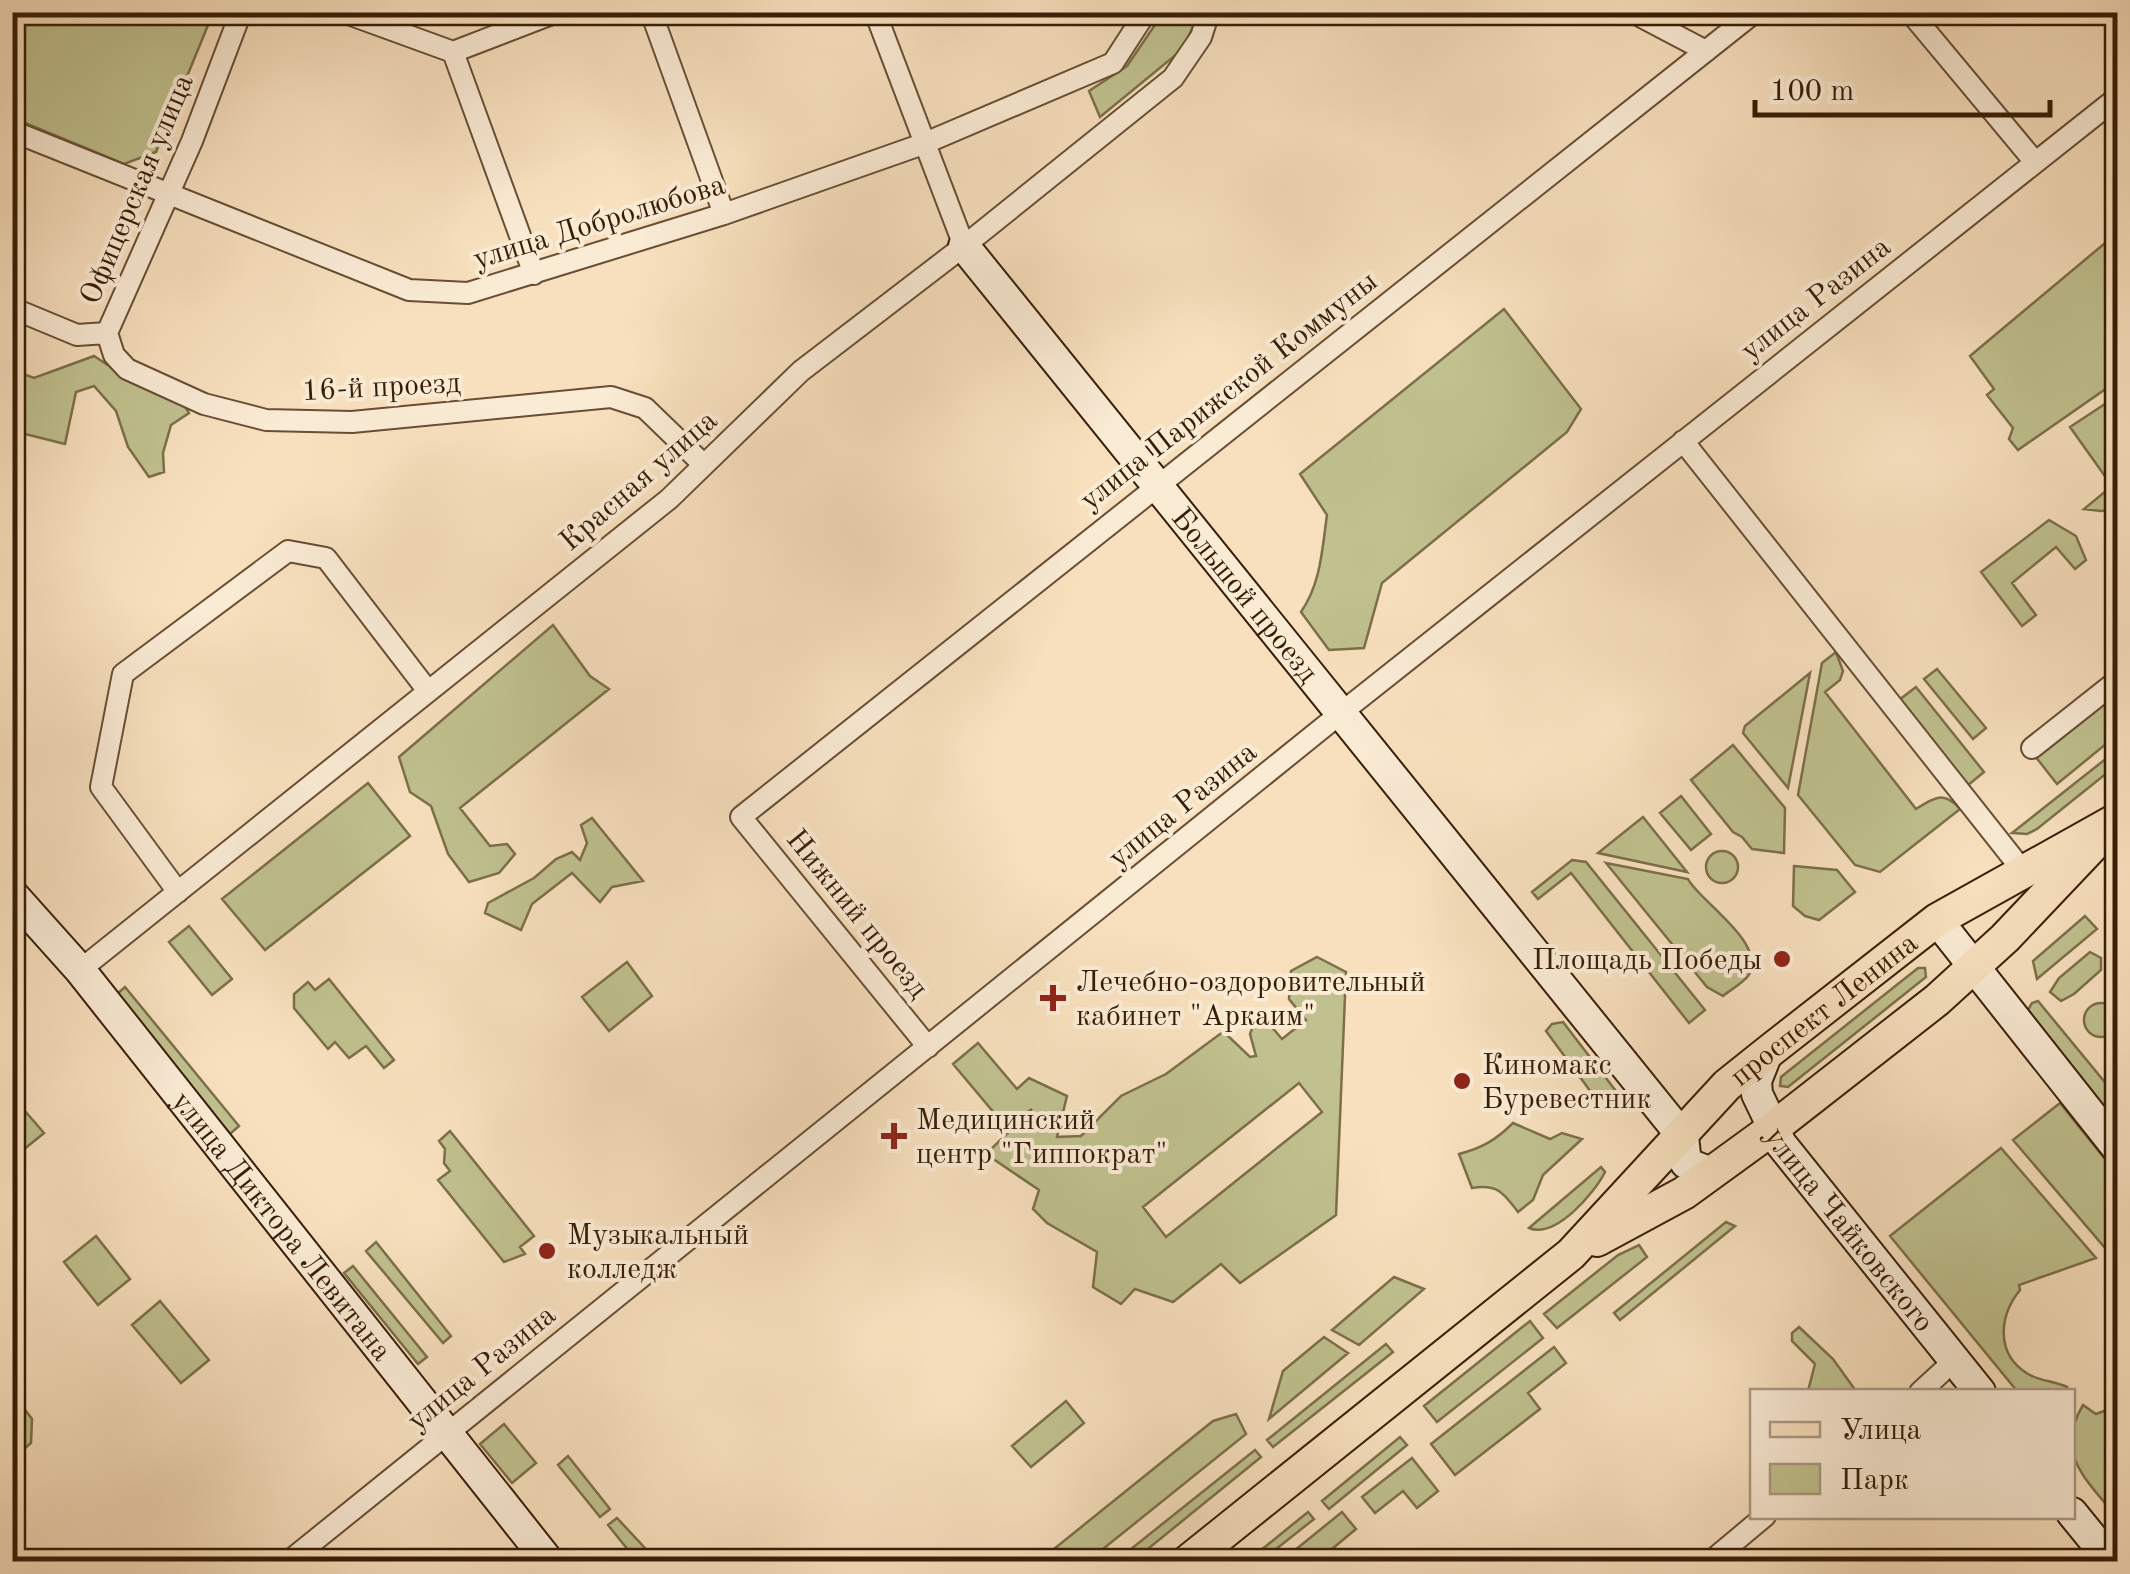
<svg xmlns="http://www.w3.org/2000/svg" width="2130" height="1574" viewBox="0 0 2130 1574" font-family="'Old Standard TT',serif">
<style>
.green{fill:#c0c18f;stroke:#7c6f4a;stroke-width:2.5;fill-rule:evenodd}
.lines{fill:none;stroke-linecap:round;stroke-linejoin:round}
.street-casing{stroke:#684e34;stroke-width:24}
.secondary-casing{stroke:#381d06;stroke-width:34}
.primary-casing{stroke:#381d06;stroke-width:36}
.street{stroke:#faebd5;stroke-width:20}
.secondary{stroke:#faebd5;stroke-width:30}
.primary{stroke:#f8e0be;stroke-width:32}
.poi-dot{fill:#8f2418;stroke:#faebd5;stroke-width:4}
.labels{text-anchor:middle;stroke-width:8;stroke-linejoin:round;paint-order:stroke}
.street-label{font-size:30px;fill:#381d06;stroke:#faebd5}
.poi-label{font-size:30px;fill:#381d06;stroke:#faebd5;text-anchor:start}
</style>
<rect width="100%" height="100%" fill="#f8e0be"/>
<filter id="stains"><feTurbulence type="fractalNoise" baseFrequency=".002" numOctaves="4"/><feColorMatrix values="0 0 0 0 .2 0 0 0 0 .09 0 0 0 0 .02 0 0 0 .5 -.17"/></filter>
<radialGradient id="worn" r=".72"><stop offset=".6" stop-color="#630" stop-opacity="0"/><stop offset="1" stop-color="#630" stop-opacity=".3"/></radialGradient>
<path class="green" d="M12,13L13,12L213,13L156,152L124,164L13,118Z
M1163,13H1199L1183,49L1100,117L1089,91L1127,66Z
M2117,233V381L2018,450L2009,439L2013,428L1987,395L1994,389L1970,356Z
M1504,309L1581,409L1567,432L1382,583L1364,648L1329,650L1301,612C1321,583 1322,550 1327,515L1300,474Z
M94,356L143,388L183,403L189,413L171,425L163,453L164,472L149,477L128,447L116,411L94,386L76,392L65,444L13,431V370L34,378Z
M2117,396V509L2101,511L2084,509L2112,486L2070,427Z
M2049,520L2076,536L2086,560L2075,569L2056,547L2012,583L2036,615L2022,626L1981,572Z
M553,625L590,676L609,689L460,808L490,846L507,844L515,854L499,873L469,882L448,854L431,806L410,792L399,757Z
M1836,652L1843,671L1840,680L1825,692L1916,809C1933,798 1944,790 1960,809L1880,872L1855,865L1798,795L1822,663Z
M1937,669L1986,728L1973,739L1924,679Z
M1810,673L1788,788L1743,733L1745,726Z
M1916,687L1984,772L1967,786L1899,700Z
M2117,690V735L2057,784L2035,756Z
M1733,745L1785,808L1784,853L1752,849L1742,837L1733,832L1691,780Z
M2117,750V765L2037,829L2027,834L2012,833Z
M368,783L410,836L265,950L222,899Z
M1681,796L1711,834L1691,850L1660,813Z
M1643,817L1687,872L1598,853Z
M592,818L643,881L612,887L600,902L572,873L532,904L521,930L485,913L488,903L534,878L556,859L572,852L580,860L587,843L581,825Z
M1706 867a16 16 0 1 1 32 0a16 16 0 1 1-32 0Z
M1572,860L1586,862L1705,1010L1689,1023L1571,873L1538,899L1532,892Z
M1606,863L1688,879C1699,901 1769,944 1748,976C1743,983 1730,990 1723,996L1707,987Z
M1794,866L1837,870L1855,892L1819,920L1805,916L1793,906Z
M2085,916L2097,929L2037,979L2033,961Z
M189,926L232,979L212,995L169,942Z
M2090,952L2101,958V970L2074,994L2061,1001L2050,992L2059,978Z
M1317,957L1346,972L1336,1215L1240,1283L1221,1264L1173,1302L1135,1289L1121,1304L1093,1287L1097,1252L1047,1223L1033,1209L1039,1190L986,1154L1032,1109L1006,1127L953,1064L978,1043L1017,1089L1029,1078L1067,1096L1057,1137L1081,1136L1121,1096L1166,1074L1220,1034L1224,1032L1250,1057L1256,1056L1250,1034L1254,1023L1265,1019L1282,1039L1306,1020L1289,999L1291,971ZM1299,1083L1322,1112L1166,1237L1143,1207Z
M627,962L652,996L609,1031L582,997Z
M1918,968H1925L1926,977L1788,1087L1780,1086L1781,1077Z
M329,979L394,1060L384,1068L366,1046L349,1058L335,1042L328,1049L294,1008V994L308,982L315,990Z
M125,987L239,1126L230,1134L117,994Z
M2038,1001L2117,1097V1133L2025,1015L2032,1003Z
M2084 1020a17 17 0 1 1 34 0a17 17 0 1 1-34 0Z
M1563,1022L1619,1095L1602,1107L1546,1031L1552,1024Z
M12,1096L44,1133L17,1155L13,1150Z
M2060,1103L2117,1174V1262L2013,1140Z
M1513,1123L1550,1139L1562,1133L1582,1139L1543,1175L1533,1200L1518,1212C1503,1192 1497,1184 1472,1188L1459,1154C1482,1148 1496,1140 1513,1123Z
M450,1131L534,1236L520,1247L525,1254L504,1262L438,1180L450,1171L444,1163L445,1149L439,1141Z
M2001,1148L2096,1258L2019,1285L2020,1290C1999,1316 1995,1354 2028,1374C2040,1381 2054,1381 2067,1387L2064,1391H2017L1890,1236Z
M1601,1167L1605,1172C1594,1194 1555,1239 1529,1228Z
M1726,1222L1735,1226L1620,1320L1614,1313Z
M96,1236L130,1279L98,1305L64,1262Z
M376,1242L451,1336L443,1343L366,1251Z
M1639,1245L1647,1257L1557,1328L1544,1314L1618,1255Z
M353,1266L427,1357L418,1364L344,1273Z
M1394,1277L1424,1289L1359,1345L1332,1330Z
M160,1301L209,1360L181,1383L132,1325Z
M1530,1321L1543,1338L1437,1422L1424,1406Z
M1799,1327L1833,1359L1856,1391H1808L1815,1364L1792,1341V1333Z
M1324,1337L1348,1353L1269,1419L1283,1371Z
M1386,1344L1393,1352L1273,1447L1267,1440Z
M1554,1347L1566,1363L1528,1393L1540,1409L1455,1475L1431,1444Z
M13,1394L32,1419L31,1443L13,1459Z
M1066,1401L1084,1423L1031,1467L1012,1446Z
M2083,1405L2096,1414L2117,1406V1518C2088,1480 2053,1455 2083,1405Z
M1236,1414L1246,1434L1088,1561H1039L1213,1421Z
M504,1424L536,1463L512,1483L480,1444Z
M1400,1437L1407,1445L1329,1509L1322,1501Z
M1255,1450L1261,1457L1133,1561H1116Z
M568,1456L610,1509L600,1517L558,1465Z
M1412,1458L1438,1491L1417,1508L1403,1491L1375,1513L1362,1497Z
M1308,1512L1314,1519L1261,1561H1233L1240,1556L1250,1559Z
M1342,1512L1356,1529L1326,1554L1331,1561H1294L1289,1555Z
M617,1518L657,1561H637L608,1525Z"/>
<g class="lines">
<g class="street-casing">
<path id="street" d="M343,12L453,52L557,12
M651,12L724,214
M875,12L964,246
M1632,12L1706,51
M1910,12L2035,162
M453,52L534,274
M12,131L409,290L468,293L724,214L923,144L1113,63L1146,12
M12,308L77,335L107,333
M107,333L114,355L127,369L204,404L266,420L352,422L611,397L645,408L704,465
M107,333L192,141L241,12
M1683,441L2023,871
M2032,748L2118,680
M178,892L101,787L123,674L288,551L326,558L428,691
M80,970L669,499L801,371L964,246L1173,78L1201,37L1209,12
M928,1047L741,817L1755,12
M1920,1392L1956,1359
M288,1562L1341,713L2118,97
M1710,1562L1765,1516"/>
</g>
<g class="secondary-casing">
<g id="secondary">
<path id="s1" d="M964,246L1683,1137L1686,1163L1711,1173"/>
<path id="s2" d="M12,894L80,970L549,1562"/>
<path d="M1937,920L2118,1149"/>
<path id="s3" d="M1767,1053L1756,1081L1757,1094L1781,1144L1980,1392"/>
<path d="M2072,1513L2112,1562"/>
</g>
</g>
<g class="primary-casing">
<g id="primary">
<path d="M1597,1240L1684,1193L1772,1129L1937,1000L2005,938L2096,842"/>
<path id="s4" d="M1187,1562L1571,1254L1727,1085L1767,1053L1937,920L2118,819"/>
</g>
</g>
<use href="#street" class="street"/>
<use href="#secondary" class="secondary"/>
<use href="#primary" class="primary"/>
</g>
<g class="poi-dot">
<circle cx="1782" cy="959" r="10"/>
<path d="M1048 983h10v10h10v10h-10v10h-10v-10h-10v-10h10z"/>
<circle cx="1462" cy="1081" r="10"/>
<path d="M889 1121h10v10h10v10h-10v10h-10v-10h-10v-10h10z"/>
<circle cx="547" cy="1251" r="10"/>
</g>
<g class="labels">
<g class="street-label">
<text transform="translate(136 189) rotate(-67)" y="10">Офицерская улица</text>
<text transform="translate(599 221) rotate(-17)" y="10">улица Добролюбова</text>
<text transform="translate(1815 298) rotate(-38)" y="10">улица Разина</text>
<text transform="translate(381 386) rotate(-3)" y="10">16-й проезд</text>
<text transform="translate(1228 390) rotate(-38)" y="10">улица Парижской Коммуны</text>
<text transform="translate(638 480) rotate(-41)" y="10">Красная улица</text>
<text dy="10" stroke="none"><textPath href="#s1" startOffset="448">Большой проезд</textPath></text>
<text transform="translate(1182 804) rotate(-39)" y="10">улица Разина</text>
<text transform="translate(858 913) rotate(51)" y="10">Нижний проезд</text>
<text dy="10" stroke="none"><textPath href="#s4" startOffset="845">проспект Ленина</textPath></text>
<text dy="10" stroke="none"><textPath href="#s2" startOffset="428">улица Диктора Левитана</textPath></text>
<text dy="10" stroke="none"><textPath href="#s3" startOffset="208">улица Чайковского</textPath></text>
<text transform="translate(481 1367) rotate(-39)" y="10">улица Разина</text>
</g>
<g class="poi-label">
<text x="1762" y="969" text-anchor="end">Площадь Победы</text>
<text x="1076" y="991">Лечебно-оздоровительный<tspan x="1076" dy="34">кабинет "Аркаим"</tspan></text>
<text x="1482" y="1074">Киномакс<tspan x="1482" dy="34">Буревестник</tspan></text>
<text x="916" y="1129">Медицинский<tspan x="916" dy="34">центр "Гиппократ"</tspan></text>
<text x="567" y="1244">Музыкальный<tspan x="567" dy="34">колледж</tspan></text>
</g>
</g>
<rect width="2130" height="1574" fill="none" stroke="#f8e0be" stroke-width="50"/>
<rect x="15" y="15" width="2100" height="1544" fill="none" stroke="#381d06" stroke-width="5"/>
<rect x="25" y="25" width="2080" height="1524" fill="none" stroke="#381d06" stroke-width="2.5"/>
<rect x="1750" y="1389" width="325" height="130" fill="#faebd5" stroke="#ac9982" stroke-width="2.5"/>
<rect x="1770" y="1422" width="50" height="15" fill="#f8e0be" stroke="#ac9982" stroke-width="2.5"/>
<text x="1840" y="1439" font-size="30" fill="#381d06">Улица</text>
<rect x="1770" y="1464" width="50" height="30" fill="#c0c18f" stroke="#ac9982" stroke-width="2.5"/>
<text x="1840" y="1489" font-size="30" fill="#381d06">Парк</text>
<path d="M1755 100v15h295v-15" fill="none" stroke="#381d06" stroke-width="5"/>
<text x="1770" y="100" font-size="30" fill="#381d06" stroke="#faebd5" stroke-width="8" paint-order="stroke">100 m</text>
<rect width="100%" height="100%" filter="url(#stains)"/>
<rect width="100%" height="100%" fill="url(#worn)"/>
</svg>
